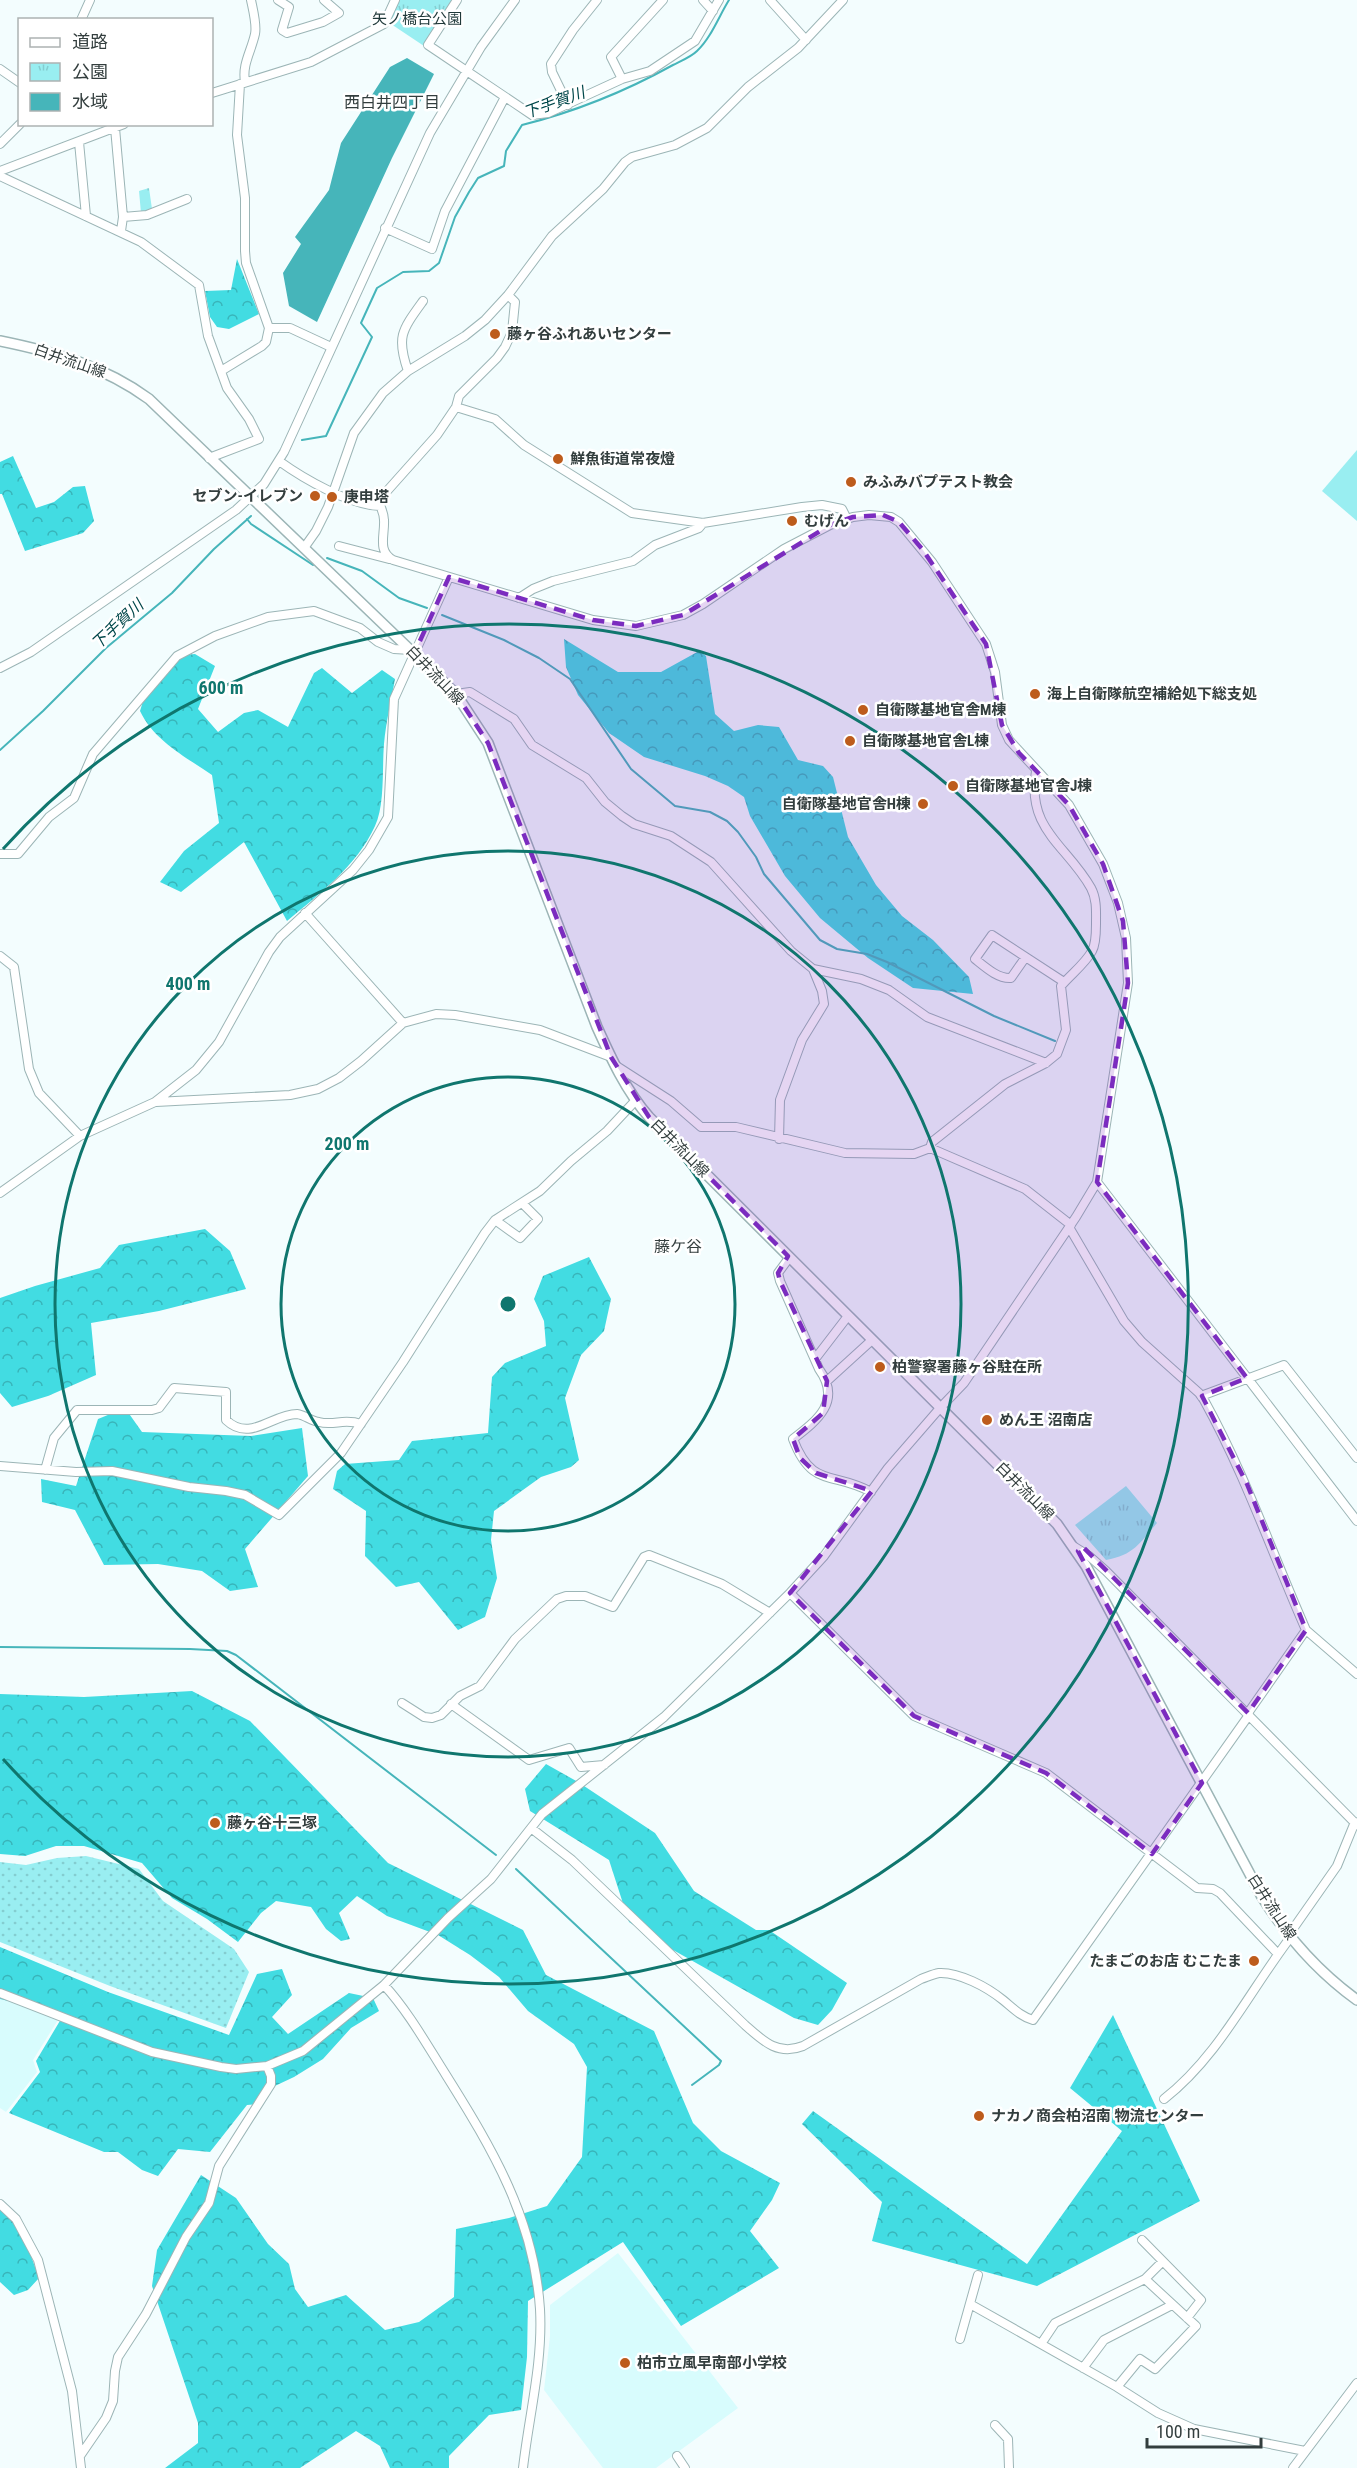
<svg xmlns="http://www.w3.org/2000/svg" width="1357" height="2468" viewBox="0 0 1357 2468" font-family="'Roboto Condensed','Noto Sans JP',sans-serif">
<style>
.built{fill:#d8fcfd}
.grass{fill:url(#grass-dots)}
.forest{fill:url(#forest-crowns)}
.park{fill:url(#park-tufts)}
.pitch{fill:#99eef1}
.water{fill:#46b5ba}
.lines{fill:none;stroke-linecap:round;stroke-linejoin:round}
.stream{stroke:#46b5ba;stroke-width:2}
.minor-casing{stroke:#9cb5b6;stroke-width:10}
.major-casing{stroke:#9cb5b6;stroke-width:12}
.minor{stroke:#fff;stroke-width:8}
.major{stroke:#fff;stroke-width:9}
.marked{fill:#7b2cbf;fill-opacity:0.2;stroke:#7b2cbf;stroke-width:4.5;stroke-dasharray:12 8;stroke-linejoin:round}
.ring{fill:none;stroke:#0f766e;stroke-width:3}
.poi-dot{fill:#bd5c1c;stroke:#fff;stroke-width:2}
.labels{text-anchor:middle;stroke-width:5;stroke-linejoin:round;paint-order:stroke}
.park-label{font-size:15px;fill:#1f3839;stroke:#fff}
.poi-label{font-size:15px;font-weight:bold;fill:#333e3e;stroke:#fff;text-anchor:start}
.street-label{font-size:15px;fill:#333e3e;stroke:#fff}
.neighbourhood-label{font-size:16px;fill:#333e3e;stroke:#fff}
.water-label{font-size:16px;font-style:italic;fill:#00474a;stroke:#fff}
.centre{fill:#0f766e;stroke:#fff;stroke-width:3}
.ring-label{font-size:18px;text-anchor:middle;font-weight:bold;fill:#0f766e;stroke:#fff;stroke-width:5;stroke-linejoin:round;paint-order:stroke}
</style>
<defs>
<pattern id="grass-dots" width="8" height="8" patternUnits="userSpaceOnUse" patternTransform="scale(1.5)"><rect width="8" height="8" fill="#99eef1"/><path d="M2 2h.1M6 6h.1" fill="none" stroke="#84cdd0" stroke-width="1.8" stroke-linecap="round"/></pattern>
<pattern id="forest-crowns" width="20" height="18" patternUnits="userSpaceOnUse" patternTransform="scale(1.5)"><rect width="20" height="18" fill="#42dce2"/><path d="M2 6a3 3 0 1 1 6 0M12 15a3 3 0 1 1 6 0" fill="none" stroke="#38b4b9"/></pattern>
<pattern id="park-tufts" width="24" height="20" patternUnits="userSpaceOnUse" patternTransform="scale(1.5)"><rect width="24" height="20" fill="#99eef1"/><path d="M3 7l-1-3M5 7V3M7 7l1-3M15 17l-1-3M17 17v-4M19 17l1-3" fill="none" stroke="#84cdd0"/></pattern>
</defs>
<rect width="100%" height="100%" fill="#f3fdfe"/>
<path class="built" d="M0,1996L58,2020L33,2060L37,2072L6,2112L0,2108Z
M618,2253L738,2408L656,2468H603L544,2390L550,2336V2305Z"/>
<path class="grass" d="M86,1856L139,1869L163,1901L234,1949L249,1972L226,2028L110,1986L0,1942V1862L26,1865L57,1858Z"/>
<path class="forest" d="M237,259L259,314L229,329L217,327L210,317L205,291L231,290Z
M13,456L36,508L54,502L73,487L85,486L94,521L83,533L25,551L2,494H0V462Z
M564,639L618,672H661L699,651L706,656L715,714L734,731L758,725L779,727L798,760L823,766L833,777L848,837L876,885L902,916L933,940L969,977L973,994L913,988L868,958L820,918L785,876L750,816L744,797L728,786L705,776L644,757L609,733L578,695L566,667Z
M195,654L215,666L198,709L218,732L244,713L258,710L288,727L314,673L322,668L352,693L382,670L395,679C391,701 386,722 384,744C382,768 385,805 375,826C357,866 319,894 287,921L244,842L181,892L160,882L184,851L219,823L212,775C186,757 154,741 140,711L148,685L172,656Z
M205,1229L230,1251L246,1289L159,1311L91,1323L96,1375L48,1396L12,1407L0,1393V1298L35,1286L100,1268L119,1245Z
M589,1257L611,1299L604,1331L581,1355L565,1398L579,1460L571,1467L541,1477L494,1511L491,1540L497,1578L485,1617L458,1630L419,1582L396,1587L365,1556L366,1511L333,1489L337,1471L345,1464L399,1460L412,1441L488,1433L492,1377L505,1363L546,1346L544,1321L534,1299L543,1276Z
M125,1408L142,1432L251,1436L302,1428L308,1476L245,1549L258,1587L230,1591L202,1571L158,1564L104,1565L75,1510L42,1502L41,1479L76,1486L98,1419Z
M192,1691L250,1721L388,1863L523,1930L546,1975L654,2031L693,2123L721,2151L780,2183L772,2200L750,2231L779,2268L681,2326L623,2242L528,2301L527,2357L521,2410L489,2415L449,2456V2468H390L380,2446L356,2431L300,2468H165L198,2443V2423L152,2286L157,2250L201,2175L236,2198L268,2244L289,2264L295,2289L308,2307L346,2295L385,2330L419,2322L454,2297L456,2229L509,2218L547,2206L582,2157L587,2067L574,2044L528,2011L499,1977L470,1955L438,1935L387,1916L357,1896L339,1913L350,1939L341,1941L326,1929L311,1907L276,1901L261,1913L238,1942L207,1919L172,1898L142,1863L84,1846H56L25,1856L0,1854V1694L84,1697Z
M546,1764L578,1782L655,1833L694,1891L756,1930H769L847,1983L832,2010L818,2025L794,2018L666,1946L629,1922L609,1860L530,1811L525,1789Z
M0,1947L108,1992L229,2035L257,1974L282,1969L292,1995L272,2017L288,2034L349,1993L373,1998L379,2011L351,2028L323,2059L294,2077L262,2092L258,2104L247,2105L210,2152L178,2149L158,2176L142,2170L118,2152H104L9,2113L40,2072L36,2061L64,2014L0,1999Z
M1113,2015L1200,2201L1037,2286L872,2241L882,2202L802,2124L813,2111L1027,2264L1122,2131L1070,2088Z
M0,2209C22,2225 30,2253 39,2278L28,2290L14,2295L0,2282Z"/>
<path class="park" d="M400,0H455L424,46L388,22Z
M149,188L152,209L141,213L139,191Z
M1126,1486L1157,1523C1140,1543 1134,1555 1106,1560L1075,1525Z"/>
<path class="pitch" d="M1357,450V521L1322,491Z"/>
<path class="water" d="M407,58L434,74L392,158L317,322L289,306L283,273L301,244L295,237L329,190L341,143L390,67Z"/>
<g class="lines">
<path class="stream" d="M302,440L326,436L372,337L361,323L377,288L403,272L429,271L439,263L455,217L469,192L478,178L504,166L506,151L522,125C574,112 626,91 673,65C681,61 691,57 697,51C711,38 719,16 729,0
M247,519L251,524L313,565
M327,558L362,571L399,598L427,608
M442,615L504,640L539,658L570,679L631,769L675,806L710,812L727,821L738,832L756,857L764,874L820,940L837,949L867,954L887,962L994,1016L1055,1041
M0,750L43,711L106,648L172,593L214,549L251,516
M0,1647L190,1649L227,1651L236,1655L496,1855
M516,1869L721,2061L719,2065L692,2085"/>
<g class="minor-casing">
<path id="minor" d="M278,0L289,7L282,30L287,33L323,22L339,13L324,0
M457,0L428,45L532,115L548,113L622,79L650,71L695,41L719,0
M703,0L713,11
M770,0L806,40
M81,20L90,0
M0,69L20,83
M622,79L611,57L663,0
M245,82C242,64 251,52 255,34C257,25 253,10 251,0
M212,93L311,62L384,24L395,0
M568,105L552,72L551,64L573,30L597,0
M115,128L123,217L121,231
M79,142L86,216
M0,144L20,124
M0,171L124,124
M0,176L141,242L199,285L208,336L227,388L249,419L259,439L209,458
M123,217L147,215L187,199
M385,228L432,249L445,211L505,97
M269,328H290L331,347
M221,371L262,346L266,342L269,328L246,263L245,251V198L237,135L240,84
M408,371C396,337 402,330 423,301
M456,407L495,419L524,445L632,513L703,523L802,507L822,505L842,509L847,519
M279,461C304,479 349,505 380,506
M339,546L389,559
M304,548L316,531L328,507L354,433L383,393L408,371L465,336L485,320L508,295L552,236L603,189L625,162L632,157L675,145L707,128L748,87L798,48L843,0
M519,598L533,589L553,581L633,561L655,545L699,528L703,523
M0,668L31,652L236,510L264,484L284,452L430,133L481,47L515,0
M456,694L470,692L514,719L532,745L586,778L605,802L622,816L634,824L671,836L711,862L791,951L813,969L861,979L889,990L927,1017L1046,1063
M0,854H18L49,817L74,798L93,754L177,656L215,636L268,617L314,611L360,628L378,642L394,649L411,650
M305,913L403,1023
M0,956L14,967L29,1069L39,1093L80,1136
M1025,958L1011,978C998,979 985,967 975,959L992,935L1064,982
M615,1065L671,1101L701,1127H736L845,1153L914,1154L930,1148L932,1142L1005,1084L1046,1063L1057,1054L1066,1030L1061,986C1070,975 1085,964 1092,951C1096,944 1096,932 1096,924C1096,912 1097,899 1091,888C1067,845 1026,830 1036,771
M156,1102L290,1095L318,1089L339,1078L361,1061L403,1023L436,1014L455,1015L540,1030L611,1057
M779,1139L780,1100L802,1040L824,1004L822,991L813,969
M930,1148L1025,1189L1071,1225
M1097,1182L1357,1521
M0,1193L80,1136L155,1102L196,1070L219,1042L269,952L280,937L353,870L369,850L388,817L394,699L449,577
M495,1220L520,1238L538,1219L522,1203
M1069,1227L1124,1321L1142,1342L1199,1393L1204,1400C1245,1474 1272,1553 1306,1630L1248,1713
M789,1258L778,1273L780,1281L819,1369C842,1401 818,1420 793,1439C812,1489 833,1471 871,1492
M815,1359L848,1316
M827,1381L872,1340
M1201,1396L1284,1365L1357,1458
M0,1466L76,1472L112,1471L189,1487L226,1491L245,1495L279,1515L341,1453L403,1362L485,1233L495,1220L540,1191L571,1161L607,1131L636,1100
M45,1470L54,1438L77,1410H152L159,1408L174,1388L226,1392V1420C250,1443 272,1414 297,1414C305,1415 311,1421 319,1422C334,1426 344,1418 361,1424
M1073,1546L1089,1556L1106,1571L1357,1825
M790,1593L914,1716L1046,1773L1197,1888L1213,1889L1220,1893L1278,1954
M1306,1630L1357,1674
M402,1703L424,1717L432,1718L441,1715L460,1696L480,1686L515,1639L557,1599L566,1596H585L613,1607L644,1557L649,1555L722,1584L770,1613
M451,1704L529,1760L569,1748L581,1767L604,1765
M531,1828L572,1860L745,2025C763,2041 778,2056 803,2046L921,1979C927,1977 933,1974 939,1973C959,1972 987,1987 1003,2000C1013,2008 1020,2016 1033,2020L1249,1715
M1288,1936L1337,1866L1355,1822
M384,1985C408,2011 427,2045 446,2075C493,2150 534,2219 540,2309C543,2363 529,2415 523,2468
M0,1993L152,2052L221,2067L236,2069L267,2066L303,2051L384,1985L448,1918L491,1879L542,1814L664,1717L790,1593L824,1556L888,1468L940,1408L964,1383L1076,1217L1097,1182L1128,983L1126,938L1118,903L1103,864L1069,805L1009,740L1002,725L995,672L986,644L932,562L899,522L891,517L869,515L853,517L830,525L784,549L703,604L683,615L636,626L593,620L393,560C377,551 385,535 384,520C384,512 380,508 379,500L437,435L456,407L459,396L497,358L505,347L512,332L515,302L508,295
M1164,2099C1218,2057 1249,1992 1290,1938
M0,2204L16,2219L38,2260L72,2391L81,2468
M1142,2240L1201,2300L1187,2318
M970,2304L1117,2387L1158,2413L1194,2429L1305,2451
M960,2339L978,2275
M1041,2344L1055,2323L1145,2279L1162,2262
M1083,2368L1104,2340L1172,2305
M1117,2387L1140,2359L1155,2369L1196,2326L1145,2279
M995,2425L1008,2439L1009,2468
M80,2456L106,2418L113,2401L115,2371L118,2357L146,2314L186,2237L209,2203L219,2166L271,2084V2076L267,2066
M677,2456L685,2468
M1293,2468L1357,2383"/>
</g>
<g class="major-casing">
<path id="major" d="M0,341C54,352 104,366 149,399L456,694L488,743L597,1027C611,1058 626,1091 649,1117L1057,1524L1086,1566L1261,1895C1287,1937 1317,1971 1357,2000"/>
</g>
<use href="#minor" class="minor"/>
<use href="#major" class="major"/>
</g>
<path class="marked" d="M883,515L899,522L923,550L986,644L1002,725L1019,753L1069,805L1103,864L1123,921L1128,983L1097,1182L1247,1378L1202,1396L1247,1484L1306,1630L1248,1713L1083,1547L1078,1551L1202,1783L1152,1854L1046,1773L914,1716L790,1593L872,1491L816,1473L800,1458L793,1439L823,1413L827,1381L780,1281L778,1273L788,1256L649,1117L611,1057L488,743L456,694L414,654L449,577L593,620L636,626L683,615L830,525L853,517Z"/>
<g class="ring">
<circle cx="508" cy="1304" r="227"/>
<circle cx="508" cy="1304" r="453"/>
<path d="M3 849A680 680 0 1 1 3 1759"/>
</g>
<g class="poi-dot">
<circle cx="495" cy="334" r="6"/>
<circle cx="558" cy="459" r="6"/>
<circle cx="851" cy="482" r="6"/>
<circle cx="315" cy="496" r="6"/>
<circle cx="332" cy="497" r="6"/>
<circle cx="792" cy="521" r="6"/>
<circle cx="1035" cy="694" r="6"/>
<circle cx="863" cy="710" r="6"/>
<circle cx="850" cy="741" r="6"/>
<circle cx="953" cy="786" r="6"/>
<circle cx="923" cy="804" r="6"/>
<circle cx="880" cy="1367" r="6"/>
<circle cx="987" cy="1420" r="6"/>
<circle cx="215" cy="1823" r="6"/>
<circle cx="1254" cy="1961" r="6"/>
<circle cx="979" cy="2116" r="6"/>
<circle cx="625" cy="2363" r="6"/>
</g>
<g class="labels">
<g class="park-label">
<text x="417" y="24">矢ノ橋台公園</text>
</g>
<g class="poi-label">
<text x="507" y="339">藤ヶ谷ふれあいセンター</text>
<text x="570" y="464">鮮魚街道常夜燈</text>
<text x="863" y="487">みふみバプテスト教会</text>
<text x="303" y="501" text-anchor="end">セブン-イレブン</text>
<text x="344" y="502">庚申塔</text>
<text x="804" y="526">むげん</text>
<text x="1047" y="699">海上自衛隊航空補給処下総支処</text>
<text x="875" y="715">自衛隊基地官舎M棟</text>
<text x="862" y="746">自衛隊基地官舎L棟</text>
<text x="965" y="791">自衛隊基地官舎J棟</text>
<text x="911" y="809" text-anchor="end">自衛隊基地官舎H棟</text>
<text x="892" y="1372">柏警察署藤ヶ谷駐在所</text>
<text x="999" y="1425">めん王 沼南店</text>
<text x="227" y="1828">藤ヶ谷十三塚</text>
<text x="1242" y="1966" text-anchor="end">たまごのお店 むこたま</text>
<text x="991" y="2121">ナカノ商会柏沼南 物流センター</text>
<text x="637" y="2368">柏市立風早南部小学校</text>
</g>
<g class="street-label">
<text transform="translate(70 361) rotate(19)" y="5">白井流山線</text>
<text transform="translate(435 675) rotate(46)" y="5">白井流山線</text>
<text transform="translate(680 1148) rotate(45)" y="5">白井流山線</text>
<text transform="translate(1025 1491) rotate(45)" y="5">白井流山線</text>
<text transform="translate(1272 1907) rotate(57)" y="5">白井流山線</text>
</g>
<g class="neighbourhood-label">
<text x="392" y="108">西白井四丁目</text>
<text x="678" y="1252">藤ケ谷</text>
</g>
<g class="water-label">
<text transform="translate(554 102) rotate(-20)" y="6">下手賀川</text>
<text transform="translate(117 624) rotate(-43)" y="6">下手賀川</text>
</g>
</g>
<circle cx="508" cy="1304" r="9" class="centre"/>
<g class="ring-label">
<text x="221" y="694">600 m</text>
<text x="188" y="990">400 m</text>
<text x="347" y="1150">200 m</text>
</g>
<rect x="18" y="18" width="195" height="108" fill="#ffffff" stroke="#adb2b2" stroke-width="1.5"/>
<rect x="30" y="38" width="30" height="9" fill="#ffffff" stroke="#adb2b2" stroke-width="1.5"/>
<text x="72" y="48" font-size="18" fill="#333e3e">道路</text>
<rect x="30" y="63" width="30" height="18" fill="url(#park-tufts)" stroke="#adb2b2" stroke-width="1.5"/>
<text x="72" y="78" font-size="18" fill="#333e3e">公園</text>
<rect x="30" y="93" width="30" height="18" fill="#46b5ba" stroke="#adb2b2" stroke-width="1.5"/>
<text x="72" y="108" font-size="18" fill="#333e3e">水域</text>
<path d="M1147 2438v9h114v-9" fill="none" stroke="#333e3e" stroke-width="3"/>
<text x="1156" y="2438" font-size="18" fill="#333e3e" stroke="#ffffff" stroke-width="4.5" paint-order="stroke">100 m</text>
</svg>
